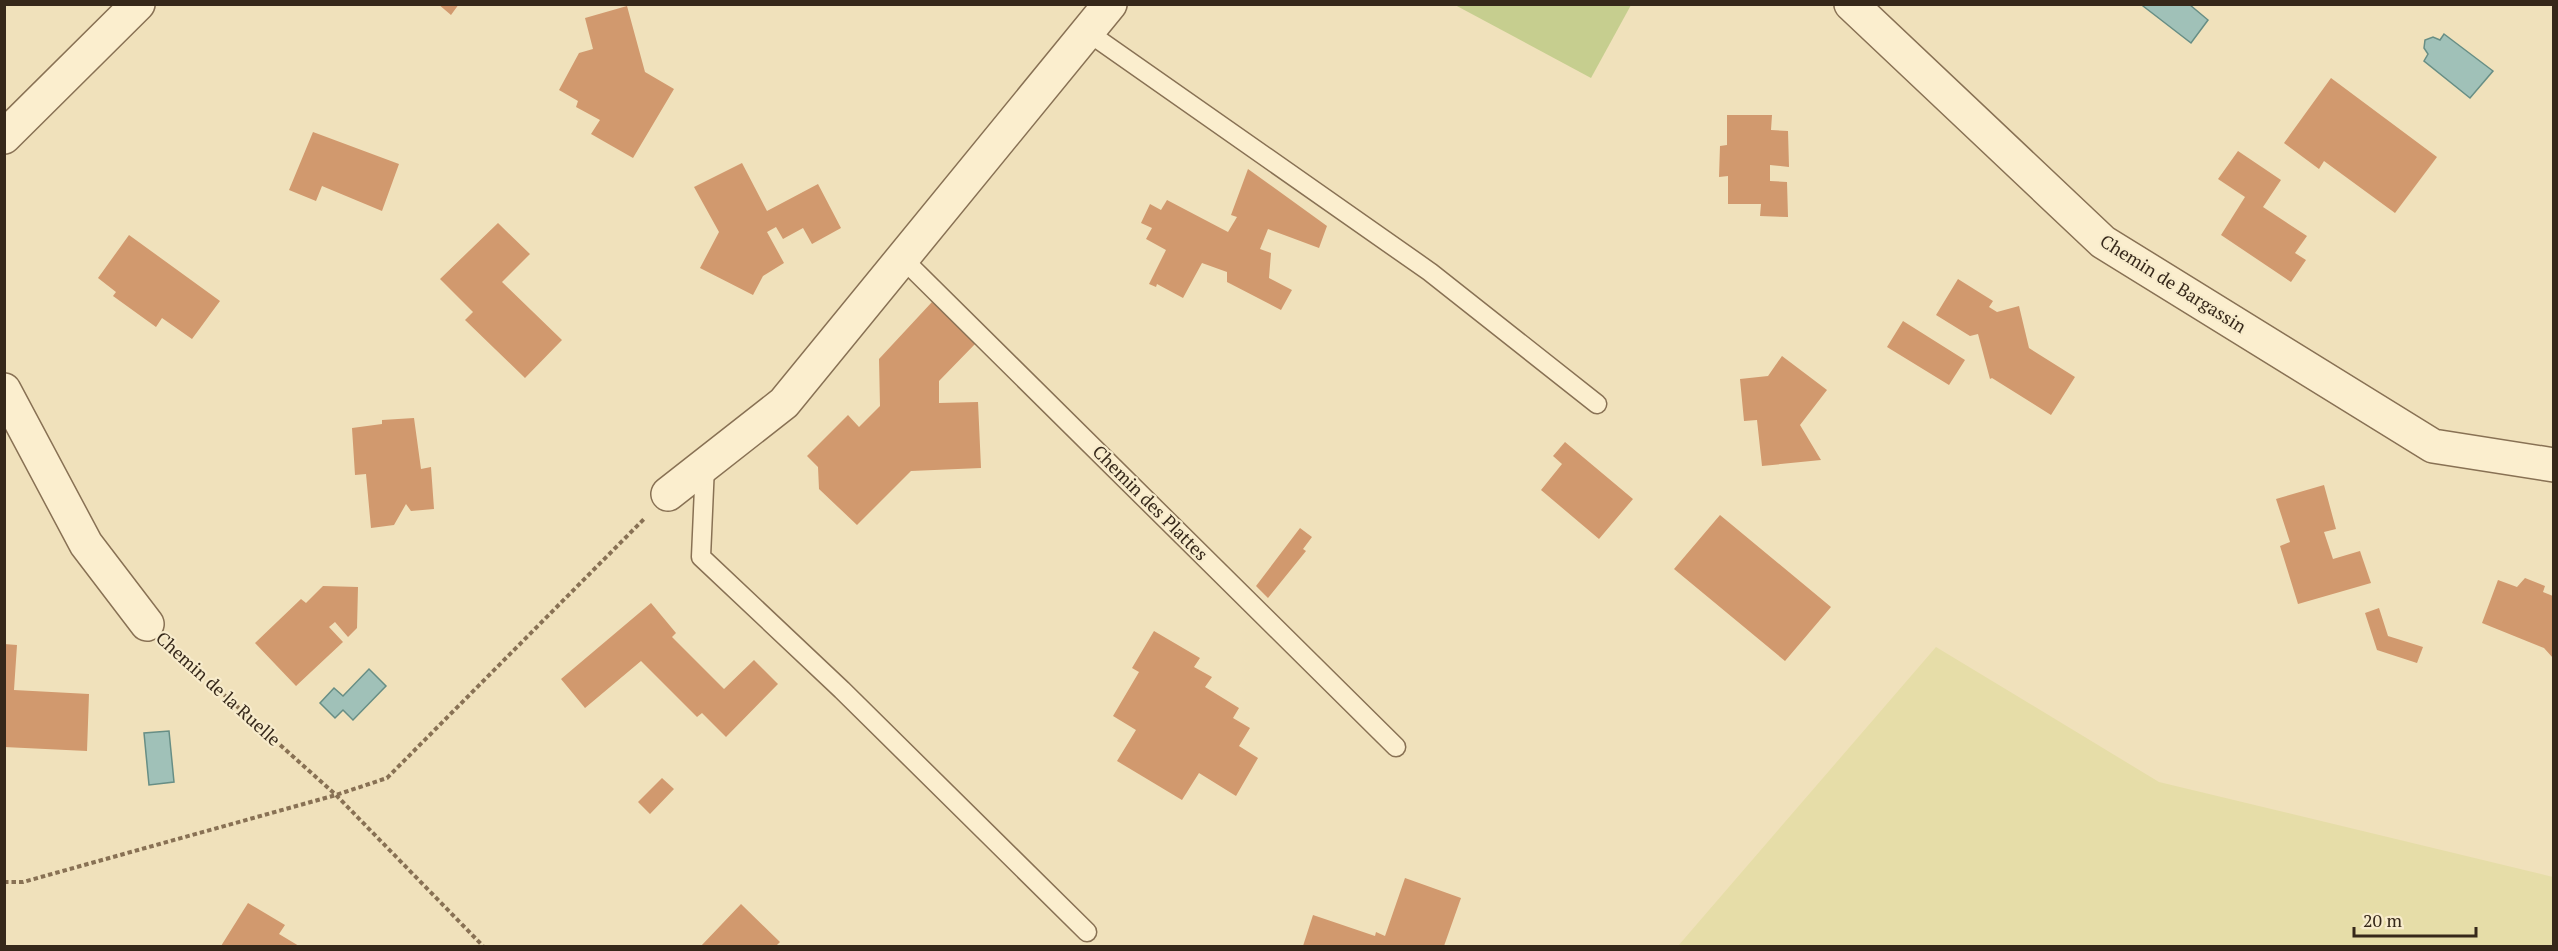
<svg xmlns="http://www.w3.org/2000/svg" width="2558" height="951" viewBox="0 0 2558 951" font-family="'PT Serif',serif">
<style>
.farmland{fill:#e6dda8}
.green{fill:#c6ce8f}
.water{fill:#a0c1b8;stroke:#678e85;stroke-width:1.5}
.building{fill:#d1996e}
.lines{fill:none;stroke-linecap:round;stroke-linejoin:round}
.lane-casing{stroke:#887154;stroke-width:21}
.street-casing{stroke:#887154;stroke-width:36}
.path{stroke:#887154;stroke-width:4;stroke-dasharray:4.5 3;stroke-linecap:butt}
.lane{stroke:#fbeece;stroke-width:18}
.street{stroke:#fbeece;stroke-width:33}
.labels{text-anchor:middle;stroke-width:4.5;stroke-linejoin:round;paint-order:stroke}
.street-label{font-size:18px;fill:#36281a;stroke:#f7ebcb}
</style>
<rect width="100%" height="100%" fill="#f0e1bb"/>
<path class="farmland" d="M1936,647L2159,782L2553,877V946H1678Z"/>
<path class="green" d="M1455,5H1631L1591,78Z"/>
<path class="water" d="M2144,5H2190L2208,20L2191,43L2143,6Z
M2444,34L2493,71L2470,98L2424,61L2428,54L2424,48L2425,40L2433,37L2440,40Z
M369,669L386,686L353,720L343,710L335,718L320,703L334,688L343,696Z
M169,731L174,782L149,785L144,733Z"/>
<path class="building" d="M438,4H459L451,15Z
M627,6L645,72L674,89L633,158L591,134L600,120L576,107L578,101L559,90L579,53L593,49L585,18Z
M2331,78L2437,157L2395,213L2324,161L2319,169L2284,143Z
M1727,115H1772L1771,130L1788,131L1789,167L1770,165V181L1787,182L1788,217L1760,216L1761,204H1728V176L1719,177L1720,146L1727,145Z
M313,132L399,164L382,211L322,186L316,201L289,190Z
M2238,151L2281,180L2263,207L2307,236L2295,253L2306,260L2291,282L2221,235L2245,197L2218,179Z
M742,163L767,211L818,184L841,228L812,244L803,228L783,239L776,227L767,232L784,263L763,276L753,295L700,268L719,232L694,187Z
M1248,169L1327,226L1319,248L1268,229L1260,249L1271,253L1269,278L1292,290L1281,310L1227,282V272L1202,263L1183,298L1157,284L1156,287L1149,284L1166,250L1146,239L1152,228L1141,223L1150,204L1161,210L1167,200L1228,232L1237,217L1231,215Z
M498,223L530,254L502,282L562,340L525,378L465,320L473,312L440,279Z
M129,235L220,301L192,339L162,318L156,327L113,296L116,292L98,278Z
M1958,279L1993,301L1989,307L1997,312L2019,306L2029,348L2075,377L2051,415L1992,378L1990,379L1978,334L1970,336L1936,315Z
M932,302L976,343L939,381V403L978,402L981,468L911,471L857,525L819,489L818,467L807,456L848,415L859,427L880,406L879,359Z
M1903,321L1965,360L1949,385L1887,347Z
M1782,356L1827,390L1800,425L1821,460L1762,466L1757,420L1744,421L1740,379L1768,376Z
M414,418L421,469L431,467L434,509L411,511L406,504L394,525L371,528L366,474L355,475L352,428L382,424V420Z
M1565,442L1633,499L1599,539L1541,490L1562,464L1553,456Z
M2324,485L2336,529L2324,532L2333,559L2360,551L2371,583L2298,604L2280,546L2290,542L2276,499Z
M1720,515L1831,607L1785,661L1674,569Z
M1300,528L1312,537L1303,549L1306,551L1268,598L1256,586Z
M2525,578L2545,586L2543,592L2553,596V658L2544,648L2482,623L2498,580L2517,587Z
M323,586L358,587L357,628L348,637L335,622L329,627L343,642L296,686L255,643L301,599L306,603Z
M651,603L676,633L672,637L724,689L754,660L778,684L726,737L702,713L697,717L641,661L585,708L561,679Z
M2379,608L2388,636L2423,647L2417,663L2377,650L2365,613Z
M1154,631L1200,658L1194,667L1212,677L1205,687L1239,708L1233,718L1250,728L1239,746L1258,758L1236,796L1199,773L1182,800L1117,761L1136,730L1113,716L1139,672L1132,668Z
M4,644L17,645L14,690L89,694L87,751L4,747Z
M662,778L674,789L650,814L638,802Z
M1405,878L1461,898L1444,946H1303L1313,915L1375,936L1376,932L1385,936Z
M248,903L285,925L279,934L299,946H221Z
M741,904L780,942L776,946H701Z"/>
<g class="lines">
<g class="lane-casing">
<path id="lane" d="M1089,33L1430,272L1597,404
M903,259L1396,747
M705,465L701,557L842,690L1087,932"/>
</g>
<g class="street-casing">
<path id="street" d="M1851,4L2103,242L2433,446L2554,465
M4,137L138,4
M4,390L86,544L147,624
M668,494L784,403L1110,4"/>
</g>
<path class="path" d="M174,650L336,795L483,946
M4,882H23L336,795L387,778L644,519"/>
<use href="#lane" class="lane"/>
<use href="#street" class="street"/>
</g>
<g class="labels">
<g class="street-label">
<text transform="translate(2173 284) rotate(32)" y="6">Chemin de Bargassin</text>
<text transform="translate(1150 503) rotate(45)" y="6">Chemin des Plattes</text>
<text transform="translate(218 689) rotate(42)" y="6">Chemin de la Ruelle</text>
</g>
</g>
<rect width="2558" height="951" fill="none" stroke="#36281a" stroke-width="12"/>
<path d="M2354 927v9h122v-9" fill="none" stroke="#36281a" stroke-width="3"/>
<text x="2363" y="927" font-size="18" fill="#36281a" stroke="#f7ebcb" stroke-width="4.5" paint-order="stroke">20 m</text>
</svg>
